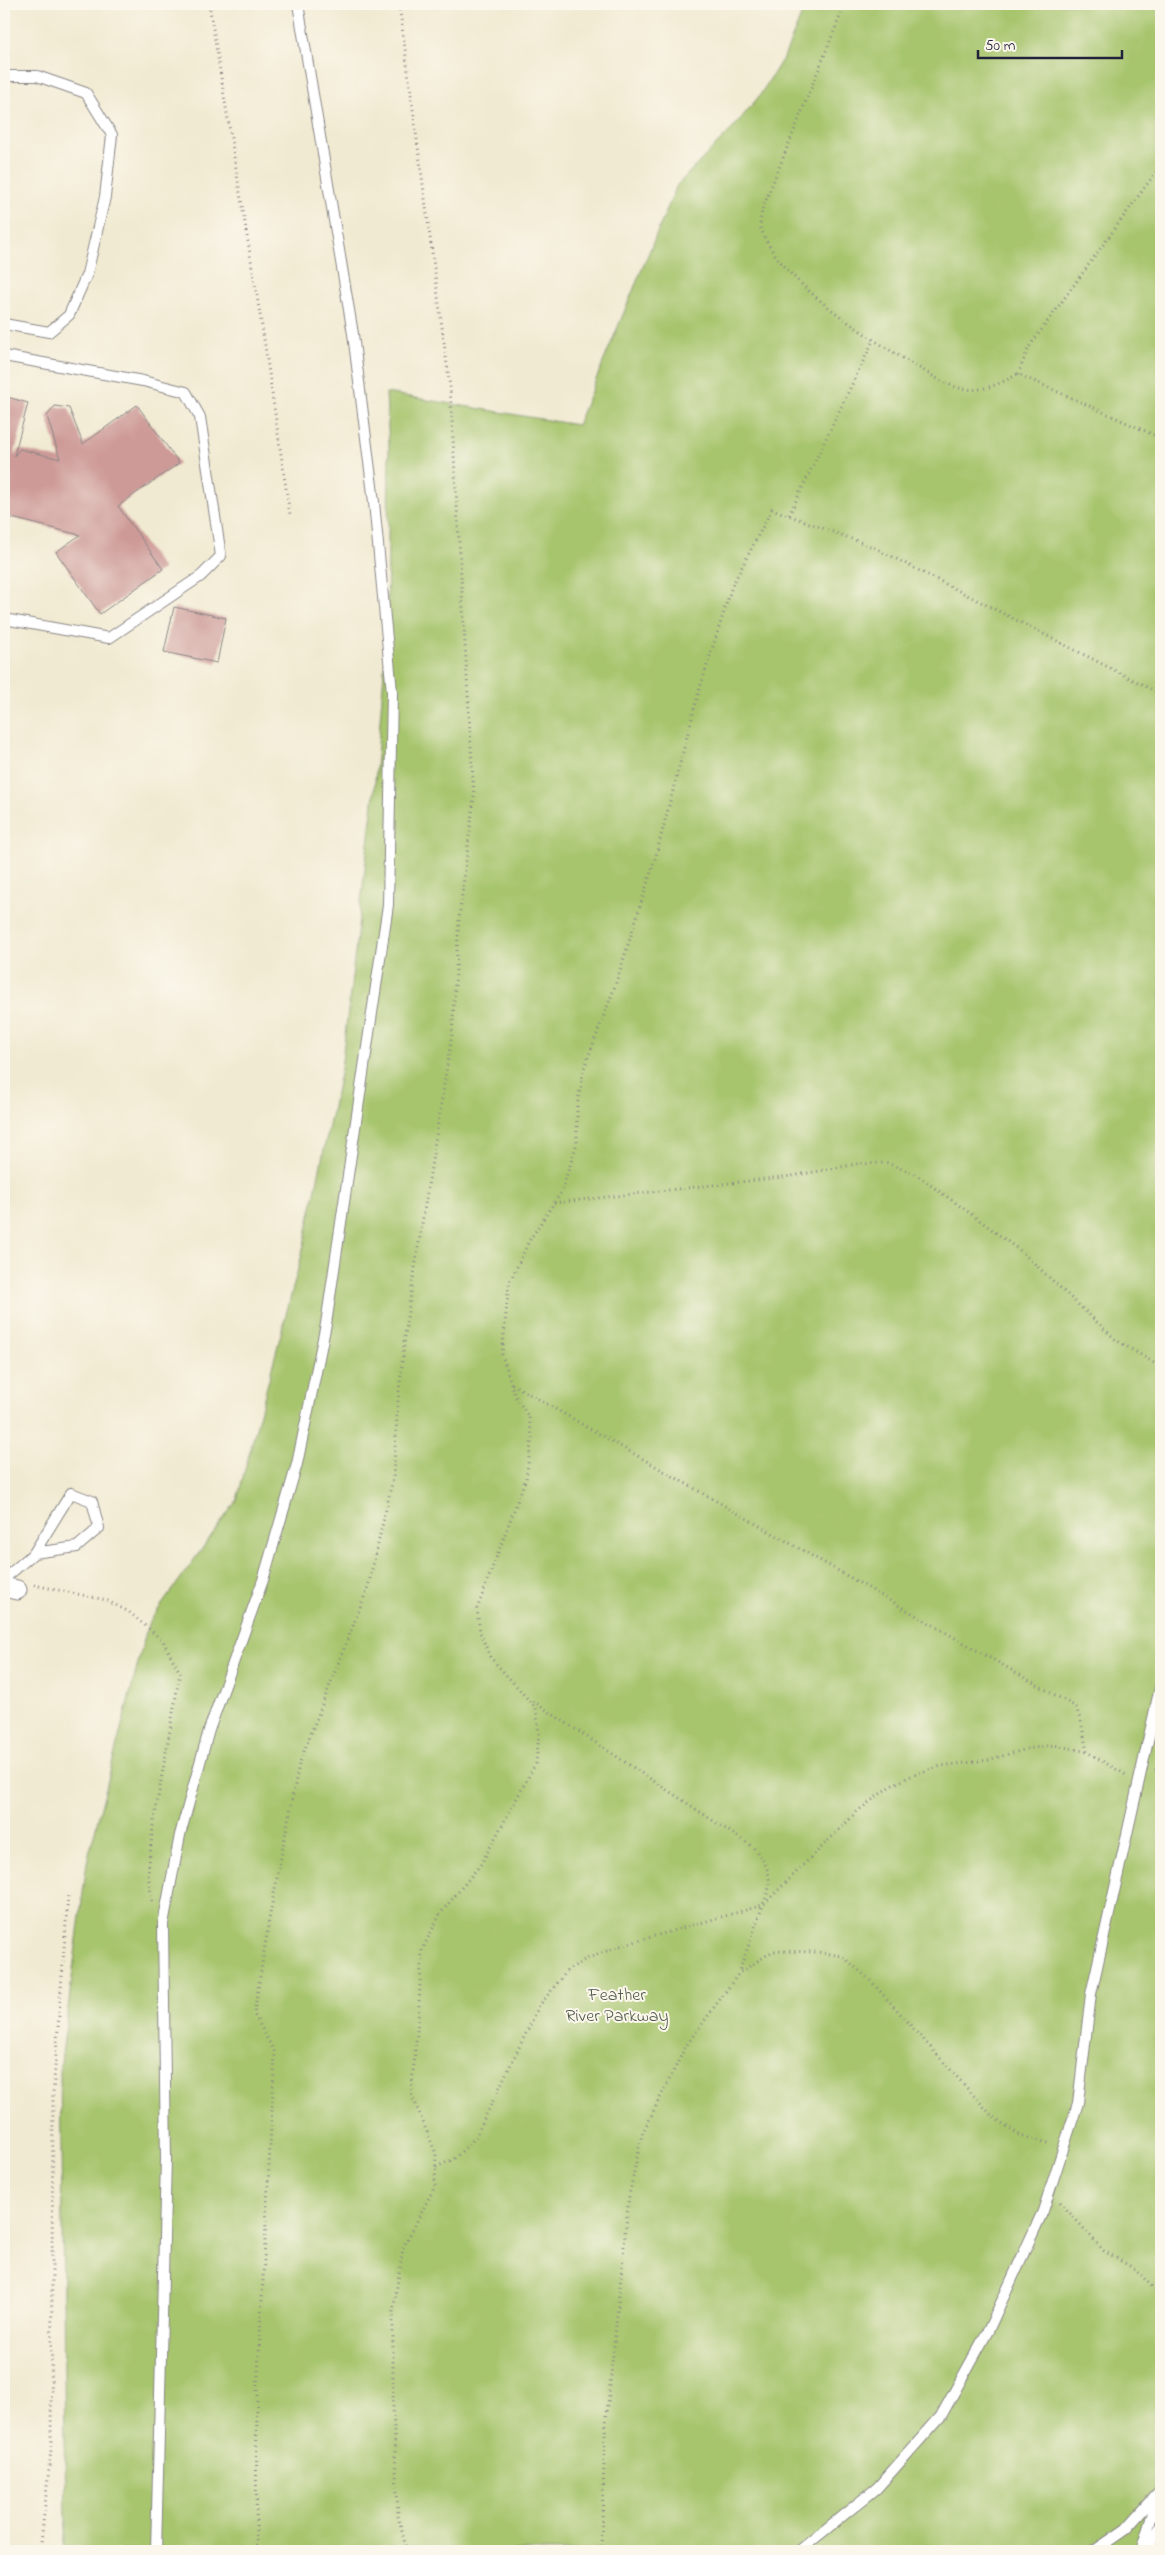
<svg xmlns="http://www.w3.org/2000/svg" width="1165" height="2555" viewBox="0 0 1165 2555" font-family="'Indie Flower',sans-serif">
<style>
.green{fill:#a7c56d;stroke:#647454}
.building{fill:#cd9a97}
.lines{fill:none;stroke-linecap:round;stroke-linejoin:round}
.service-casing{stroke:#8a8686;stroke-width:12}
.minor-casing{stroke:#8a8686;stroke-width:21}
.path{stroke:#8a8686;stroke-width:3;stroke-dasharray:1 4;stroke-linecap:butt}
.service{stroke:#fff;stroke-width:10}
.minor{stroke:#fff;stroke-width:19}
.labels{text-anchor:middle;stroke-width:4;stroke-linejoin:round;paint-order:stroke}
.park-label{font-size:18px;fill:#515b4c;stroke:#fbf7ec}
</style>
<rect width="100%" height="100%" fill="#fbf7ec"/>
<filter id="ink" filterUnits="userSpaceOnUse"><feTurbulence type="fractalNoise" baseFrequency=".02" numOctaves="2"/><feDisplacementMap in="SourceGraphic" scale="10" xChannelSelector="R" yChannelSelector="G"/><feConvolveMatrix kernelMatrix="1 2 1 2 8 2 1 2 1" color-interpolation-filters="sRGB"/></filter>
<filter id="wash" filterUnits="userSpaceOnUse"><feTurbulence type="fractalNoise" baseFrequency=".0096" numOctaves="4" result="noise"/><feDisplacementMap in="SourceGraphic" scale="20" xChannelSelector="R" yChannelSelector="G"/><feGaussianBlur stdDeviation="1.12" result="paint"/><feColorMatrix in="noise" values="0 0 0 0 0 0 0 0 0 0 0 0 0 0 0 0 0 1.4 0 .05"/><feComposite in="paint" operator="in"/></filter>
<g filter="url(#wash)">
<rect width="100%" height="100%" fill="#f1ead2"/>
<path class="green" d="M806,4H1161V2551H64L66,2522L60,2070L87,1862L148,1624L237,1500L302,1254L341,1069L374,794L387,635L389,446L386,393L577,425L677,185L734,127L760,95L785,55Z"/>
<g id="blocks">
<path class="building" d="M4,396L28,403L14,456L20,449L60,459L47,416L55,406L69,408L83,444L137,405L179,463L118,506L163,569L100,614L56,552L80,535L4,516Z
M174,607L226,618L217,663L164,652Z"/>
</g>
</g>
<g filter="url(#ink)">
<use href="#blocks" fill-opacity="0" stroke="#8a8686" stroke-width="1"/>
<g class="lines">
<g class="service-casing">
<path id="service" d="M4,76H37L86,93L112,135L105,197L87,274L69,315L49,332L4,324
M4,356L143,381L186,392L200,417L221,556L201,576L109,638L4,619
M4,1579L34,1553L71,1493L92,1501L99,1528L77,1547L34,1553
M156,2551L166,2159L163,1924L180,1835L209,1730L263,1580L297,1464L326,1324L388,905L392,692L374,502L353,334L298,4
M799,2551L877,2488L941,2416L989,2329L1043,2211L1078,2103L1091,1994L1161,1683
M1094,2551L1126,2529L1161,2490
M1141,2551L1157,2500
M1147,2551L1161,2525"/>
</g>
<g class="minor-casing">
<path id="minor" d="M4,1587L17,1590"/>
</g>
<path class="path" d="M209,4L264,339L290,515
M845,4L762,210C761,216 759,224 761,229C779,281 870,339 916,366C932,375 946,386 964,389C984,392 1001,383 1018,374L1161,438
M1018,374L1029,347L1161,165
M789,515L873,341
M554,1203L792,1176L857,1164L887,1163L915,1174L967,1211L1023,1253L1116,1340L1161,1367
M512,1384L1076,1707L1081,1721L1087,1752
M34,1585L106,1600L129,1612L163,1641L180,1673L153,1826L148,1873L152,1901
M533,1701L753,1847C764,1861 771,1870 769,1888L739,1972
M1155,1769L1161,1773
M436,2167L454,2159L475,2138L539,2006L567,1971L586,1959L620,1946L763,1905L859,1810L889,1787L913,1775L941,1766L988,1760L1027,1749L1055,1745L1087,1752L1126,1775
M1060,2202L1104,2251L1135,2269L1161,2296
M40,2551L51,2450L53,2094L68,1896
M256,2551L257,2392L275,2053L254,2014L270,1914L299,1764L368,1587L393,1479L398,1401L407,1318L452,1035L459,919L474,797L450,387L399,4
M407,2551L398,2516L393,2408V2312L403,2248L435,2186L436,2154L411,2093L418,2022L422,1950L440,1914L481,1864L536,1763L539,1734L536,1708L490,1657L480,1632L477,1609L526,1478L532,1438L529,1417L515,1396L502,1354L509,1284L529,1241L562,1191L577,1143V1106L584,1068L614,989L655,859L699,691L732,586L772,509L873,547L1161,694
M601,2551L605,2434L629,2196L642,2134L686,2046L739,1973L773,1951L818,1952L842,1956L870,1980L993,2117L1021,2136L1052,2144"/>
<use href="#service" class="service"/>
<use href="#minor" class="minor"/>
</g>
</g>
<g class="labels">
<g class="park-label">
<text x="617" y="2000">Feather<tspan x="617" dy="21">River Parkway</tspan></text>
</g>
</g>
<rect width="1165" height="2555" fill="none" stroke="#fbf7ec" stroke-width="20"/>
<path d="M978 50v8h144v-8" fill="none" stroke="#22223b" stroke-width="2.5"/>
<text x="985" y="50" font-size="15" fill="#22223b" stroke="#fbf7ec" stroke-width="4" paint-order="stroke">50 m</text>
</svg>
